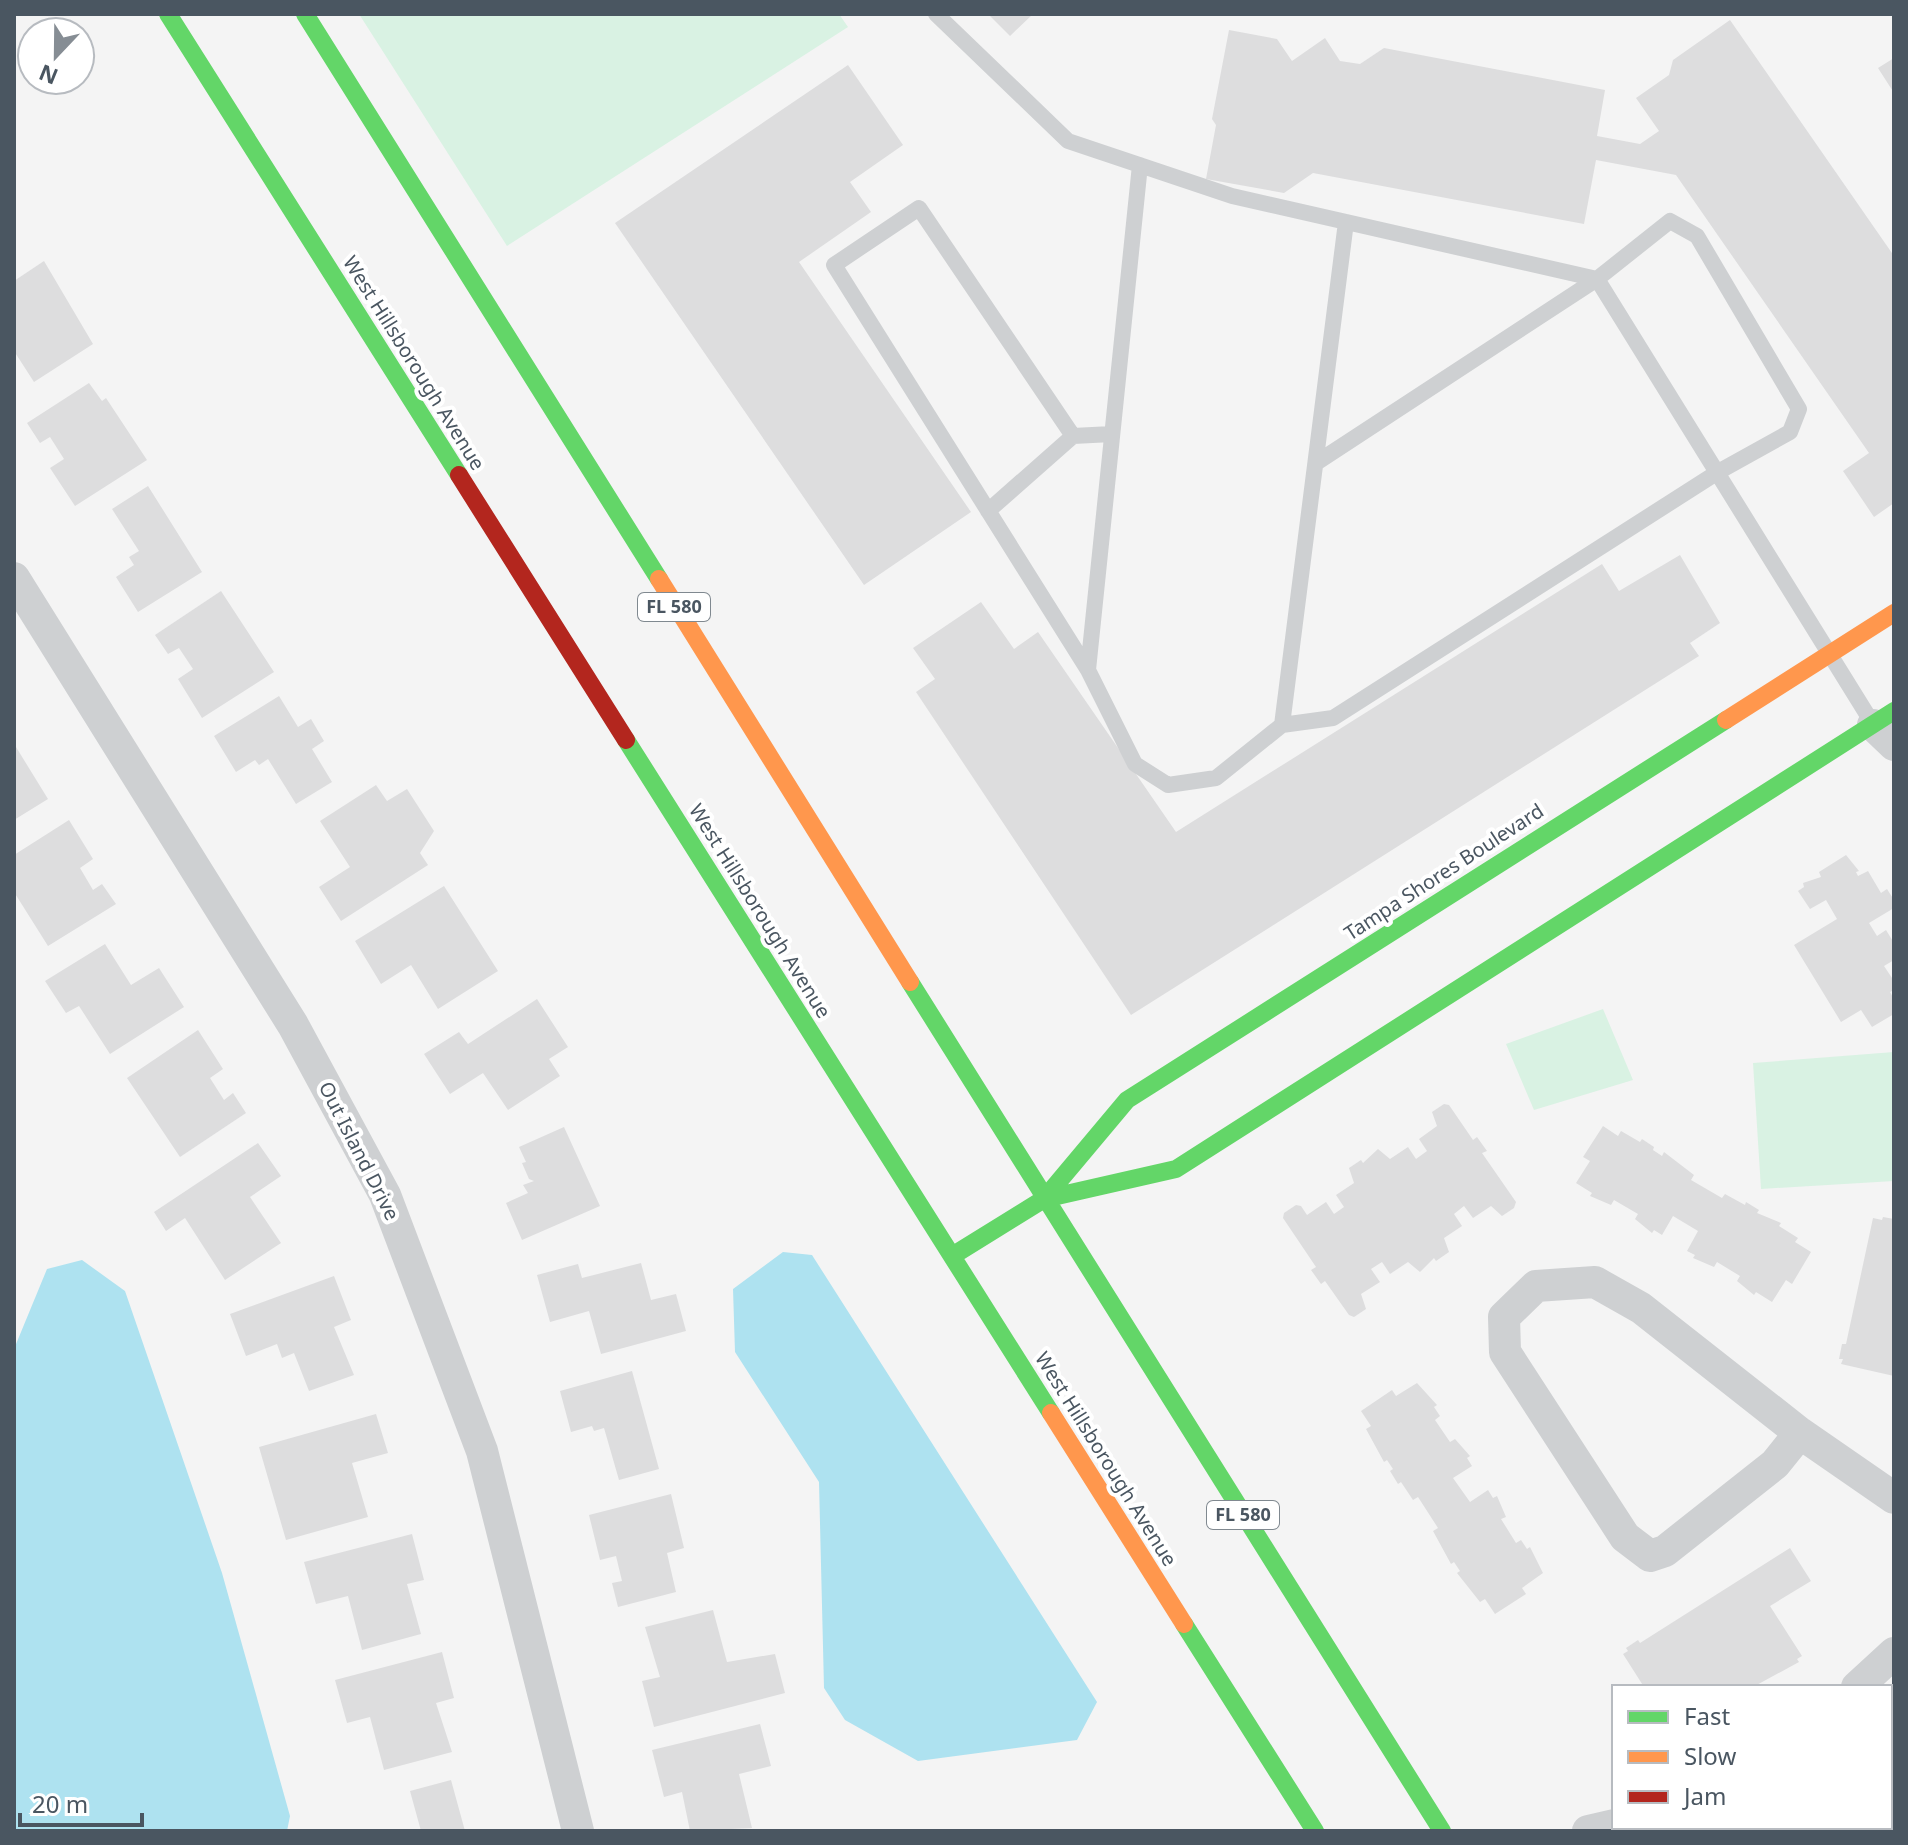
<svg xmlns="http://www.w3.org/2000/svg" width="1908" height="1845" viewBox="0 0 1908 1845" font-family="'Noto Sans',sans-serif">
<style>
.green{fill:#d9f2e3}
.water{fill:#aee2f0}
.building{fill:#ddddde}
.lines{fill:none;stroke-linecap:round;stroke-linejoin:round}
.lane{stroke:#ced0d2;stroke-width:16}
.street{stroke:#ced0d2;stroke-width:32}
.fast{stroke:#63d668;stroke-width:18}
.slow{stroke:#ff974d;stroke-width:18}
.jam{stroke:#b3261e;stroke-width:18}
.labels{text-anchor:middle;stroke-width:8;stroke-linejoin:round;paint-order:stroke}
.shield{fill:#fff;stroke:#808990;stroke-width:2}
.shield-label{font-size:18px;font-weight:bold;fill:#4a5661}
.street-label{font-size:20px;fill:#4a5661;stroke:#fff}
</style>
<rect width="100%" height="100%" fill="#f4f4f4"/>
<path class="green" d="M359,14H839L848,27L507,246Z
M1603,1009L1633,1080L1534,1110L1506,1044Z
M1894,1052V1181L1761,1189L1753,1063Z"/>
<path class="water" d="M783,1252L812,1255L1097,1702L1077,1740L918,1761L845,1720L824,1688L819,1482L735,1352L733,1289Z
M82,1260L125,1291L222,1573L290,1816L287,1831H14V1349L47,1269Z"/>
<path class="building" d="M988,14H1033L1010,36Z
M1730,20L1894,256V503L1874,517L1843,471L1869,453L1676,175L1596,160L1584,224L1313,173L1284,193L1206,179L1216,125L1212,119L1229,30L1277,39L1292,61L1325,38L1340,61L1360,64L1384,48L1605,90L1597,136L1640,144L1659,131L1636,98L1669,75L1673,60Z
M1894,58V93L1878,68Z
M848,65L903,145L850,182L871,212L799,262L971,512L864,585L615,223Z
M44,261L93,344L34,382L14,351V281Z
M89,383L102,401L106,398L147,460L75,506L50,468L64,459L50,437L40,443L27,423Z
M148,486L202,572L138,612L116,577L134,565L129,557L139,551L112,509Z
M1680,555L1720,623L1690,643L1699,656L1131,1015L916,692L935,679L913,648L981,602L1014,649L1038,632L1176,832L1602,564L1619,591Z
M221,591L274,672L202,718L178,679L193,669L179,648L168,654L155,635Z
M279,696L298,727L311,719L324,741L312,749L332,782L296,804L268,759L259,765L255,760L236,772L214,736Z
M16,747L48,799L14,820V748Z
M376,785L387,801L407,789L434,831L420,853L428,865L341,921L319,887L350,867L320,821Z
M69,820L93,859L80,868L93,890L102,884L116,904L48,946L14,892V855Z
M1846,855L1859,871L1856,872L1858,876L1868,871L1881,893L1887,889L1894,900V908L1869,923L1877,936L1886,930L1894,943V960L1884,966L1894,981V990L1890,992L1894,999V1014L1872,1027L1861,1010L1841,1022L1794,945L1837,919L1826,900L1810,909L1798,891L1804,887L1803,883L1821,877L1819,872Z
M444,886L498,971L438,1009L411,965L381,984L355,941Z
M105,944L131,985L159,968L184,1007L110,1054L79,1006L66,1013L45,981Z
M537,999L568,1047L549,1059L560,1076L508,1110L483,1073L450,1094L424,1054L459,1032L468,1044Z
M198,1030L223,1069L210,1078L224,1100L233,1093L246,1113L180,1157L127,1078Z
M1444,1104L1449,1105L1473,1140L1477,1137L1487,1151L1482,1153L1516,1202L1514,1208L1502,1216L1491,1206L1473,1218L1464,1206L1454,1214L1462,1226L1444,1238L1449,1252L1436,1261L1434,1258L1420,1272L1408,1262L1390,1274L1382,1262L1371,1269L1380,1282L1361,1294L1366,1309L1354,1317L1349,1315L1325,1281L1321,1284L1311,1270L1316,1267L1283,1218L1284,1213L1296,1205L1301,1206L1307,1215L1326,1202L1334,1214L1344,1207L1336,1195L1354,1183L1349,1168L1361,1160L1363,1163L1378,1149L1390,1159L1408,1147L1416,1159L1427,1151L1419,1139L1437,1126L1432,1112Z
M1603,1126L1618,1136L1621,1131L1640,1142L1642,1139L1654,1147L1653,1150L1662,1156L1664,1152L1694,1175L1691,1180L1722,1198L1725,1194L1745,1205L1746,1202L1759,1210L1757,1213L1781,1223L1779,1226L1798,1238L1795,1242L1811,1252L1792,1284L1786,1280L1772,1302L1756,1292L1754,1295L1737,1281L1740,1276L1717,1262L1714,1267L1693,1258L1695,1255L1687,1251L1698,1231L1673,1216L1662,1235L1654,1230L1652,1233L1635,1219L1638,1214L1614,1200L1611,1205L1590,1196L1592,1193L1576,1183L1590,1161L1583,1157Z
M564,1127L600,1206L522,1240L506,1203L528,1193L523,1185L534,1181L529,1179L522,1163L526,1162L519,1147Z
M258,1143L281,1176L250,1197L281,1243L225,1280L185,1218L166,1231L154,1212Z
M1883,1217L1894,1219V1376L1841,1364L1843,1359H1839L1842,1344H1846L1873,1218L1882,1220Z
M641,1263L651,1300L676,1294L686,1331L601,1354L589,1311L550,1322L537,1275L578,1264L582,1278Z
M334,1276L351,1320L334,1327L354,1375L309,1391L294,1353L282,1358L277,1344L246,1356L230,1314Z
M632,1371L659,1469L619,1480L604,1428L594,1431L592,1426L571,1432L560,1391Z
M1417,1383L1437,1405L1434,1407L1440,1416L1435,1420L1450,1442L1455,1439L1470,1456L1467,1458L1472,1466L1453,1478L1470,1502L1488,1490L1493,1498L1497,1496L1506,1517L1501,1519L1516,1543L1521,1540L1527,1549L1530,1547L1543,1573L1522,1588L1526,1594L1495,1614L1485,1599L1480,1602L1457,1573L1460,1571L1454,1562L1451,1564L1433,1531L1438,1528L1418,1497L1413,1500L1401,1482L1398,1484L1390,1471L1393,1469L1387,1460L1384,1462L1366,1429L1371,1426L1361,1411L1392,1390L1396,1396Z
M376,1414L388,1453L352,1463L368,1517L286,1540L259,1447Z
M671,1494L684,1548L667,1553L676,1592L618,1607L612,1583L622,1581L616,1556L600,1560L589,1515Z
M412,1534L424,1580L407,1584L421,1634L362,1650L348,1596L316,1604L304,1562Z
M1790,1548L1811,1581L1770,1606L1802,1656L1797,1659L1799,1662L1753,1687H1644L1623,1654L1628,1651L1626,1648L1638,1640L1640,1643Z
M713,1610L727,1662L775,1654L785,1693L654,1727L642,1681L660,1677L645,1627Z
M442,1652L454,1698L436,1703L452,1752L384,1770L370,1717L347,1723L335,1680Z
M760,1724L771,1766L739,1774L752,1828L690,1831L682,1792L664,1797L652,1750Z
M1890,1779L1894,1781V1831H1856L1858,1827H1890Z
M451,1780L465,1831H421L410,1791Z"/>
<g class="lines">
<path class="lane" d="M936,14L1068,141L1232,196L1597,279L1873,724
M1140,165L1088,670L1135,764L1168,785L1216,778L1282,725L1346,222
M988,511L1073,436
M1088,670L834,265L919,208L1073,436L1112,434
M1282,725L1333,718L1718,472L1790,432L1799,409L1697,236L1670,221L1597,279L1316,463"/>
<path class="street" d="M14,578L293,1025L385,1195L482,1451L578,1831
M1873,725L1894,745
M1800,1433L1775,1464L1665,1551L1650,1556L1625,1537L1505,1352L1504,1317L1536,1286L1595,1282L1641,1308L1800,1433L1894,1498
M1857,1687L1894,1653
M1588,1831L1614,1825
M1694,1831L1697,1827"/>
<path class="fast" d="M168,14L459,475
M305,14L659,579
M626,740L1051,1413
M910,982L1442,1831
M1044,1199L1127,1100L1726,720
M952,1256L1044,1199L1176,1169L1894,711
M1184,1624L1315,1831"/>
<path class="slow" d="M659,579L910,982
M1726,720L1894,613
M1051,1413L1184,1624"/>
<path class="jam" d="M459,475L626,740"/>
</g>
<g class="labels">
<g class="shield">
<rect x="638" y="593" width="72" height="28" rx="6"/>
<rect x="1207" y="1501" width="72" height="28" rx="6"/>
</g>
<g class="shield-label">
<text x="674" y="613">FL 580</text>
<text x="1243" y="1521">FL 580</text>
</g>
<g class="street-label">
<text transform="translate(414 363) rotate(58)" y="7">West Hillsborough Avenue</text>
<text transform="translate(1444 872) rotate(-33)" y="7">Tampa Shores Boulevard</text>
<text transform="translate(760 911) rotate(58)" y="7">West Hillsborough Avenue</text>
<text transform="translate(359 1151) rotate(63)" y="7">Out Island Drive</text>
<text transform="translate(1106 1459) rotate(58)" y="7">West Hillsborough Avenue</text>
</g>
</g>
<rect width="1908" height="1845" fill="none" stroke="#4a5661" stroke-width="32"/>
<rect x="1612" y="1685" width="280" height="144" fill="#ffffff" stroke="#b7bbc0" stroke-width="2"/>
<rect x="1628" y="1711" width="40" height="12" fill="#63d668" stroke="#b7bbc0" stroke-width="2"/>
<text x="1684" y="1725" font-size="24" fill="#4a5661">Fast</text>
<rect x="1628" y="1751" width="40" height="12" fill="#ff974d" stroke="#b7bbc0" stroke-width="2"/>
<text x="1684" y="1765" font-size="24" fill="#4a5661">Slow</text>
<rect x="1628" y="1791" width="40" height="12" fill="#b3261e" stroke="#b7bbc0" stroke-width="2"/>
<text x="1684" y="1805" font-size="24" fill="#4a5661">Jam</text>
<g transform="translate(56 56) rotate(202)"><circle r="38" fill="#ffffff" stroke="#b7bbc0" stroke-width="2"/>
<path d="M0-6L14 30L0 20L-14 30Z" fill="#868d94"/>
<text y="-12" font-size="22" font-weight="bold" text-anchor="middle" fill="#4a5661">N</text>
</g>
<path d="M20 1813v12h122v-12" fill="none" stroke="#4a5661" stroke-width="4"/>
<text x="32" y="1813" font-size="24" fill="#4a5661" stroke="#ffffff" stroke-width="6" paint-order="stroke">20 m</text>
</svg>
